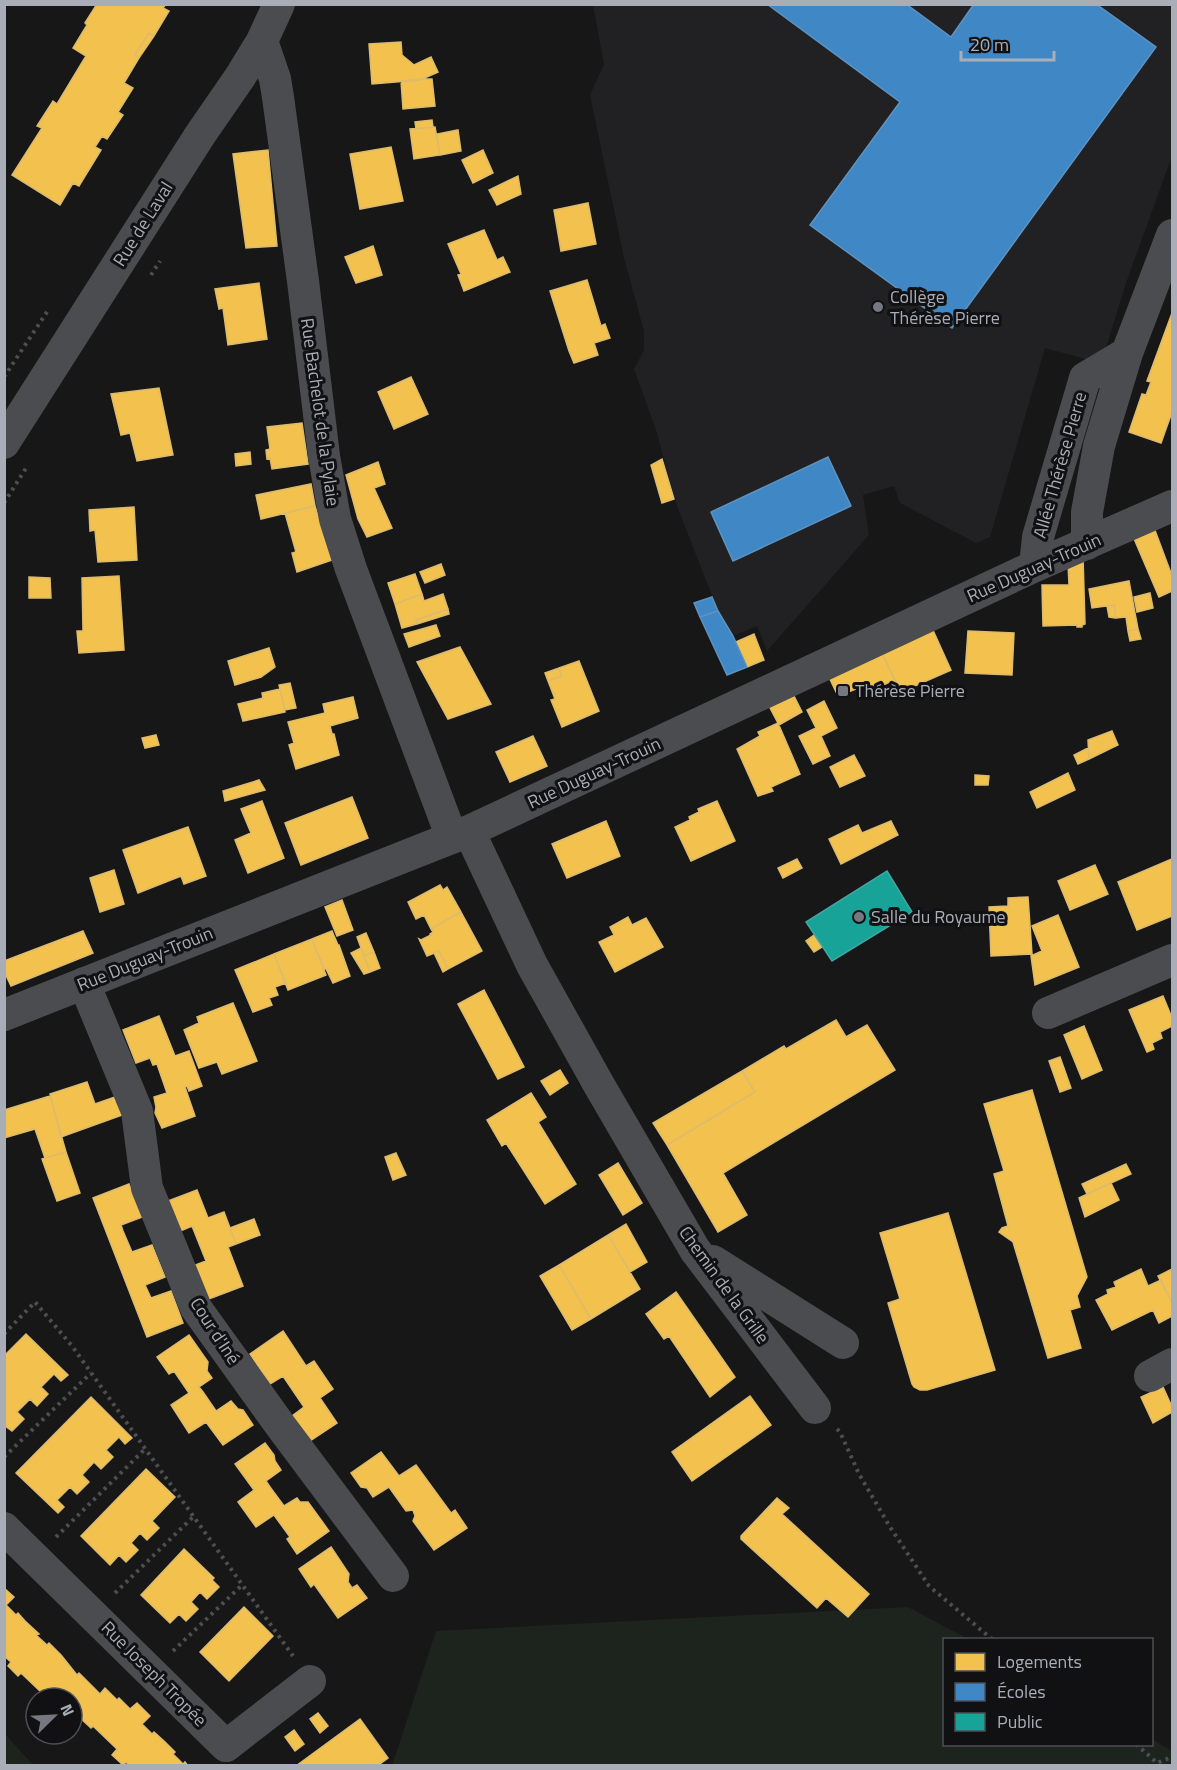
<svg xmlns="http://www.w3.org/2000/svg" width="1177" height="1770" viewBox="0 0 1177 1770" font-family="'Titillium Web',sans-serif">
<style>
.built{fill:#212123}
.green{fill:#1d241e}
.homes{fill:#f2c14e;stroke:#dcbb6e;stroke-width:1.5}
.schools{fill:#3f88c5;stroke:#5e93c1;stroke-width:1.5}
.public{fill:#17a398;stroke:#42a6a2;stroke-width:1.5}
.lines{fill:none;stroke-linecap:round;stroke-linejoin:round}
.path{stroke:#4d4e52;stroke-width:4;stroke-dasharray:3 4.5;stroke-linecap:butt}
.minor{stroke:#4b4c50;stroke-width:32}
.poi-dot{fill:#757880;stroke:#111113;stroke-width:2}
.labels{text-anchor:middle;stroke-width:6;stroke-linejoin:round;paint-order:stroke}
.street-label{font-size:18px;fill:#a8adb8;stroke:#111113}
.poi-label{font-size:18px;fill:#a8adb8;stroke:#111113;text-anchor:start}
</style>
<rect width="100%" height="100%" fill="#171717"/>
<path class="built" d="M593,5H1172V156L1126,283L1107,345L1093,361L1045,348L990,537L976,543L900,503L894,486L863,495L869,535L767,651L757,626L733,636L718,611L677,506L656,430L634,369L644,350V331L624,258L590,95L604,64Z"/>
<path class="green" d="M908,1607L968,1639L944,1640V1744H1152V1739L1172,1751V1766H392L436,1631Z
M4,1734H5L33,1765H5Z"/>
<path class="homes" d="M97,4H166L163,8L169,11L154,36L149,33L135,55L139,58L124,83L133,88L118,112L123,115L107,139L102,136L95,147L101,150L79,186L73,183L60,205L12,175L42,128L37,126L53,101L57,104L86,56L73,48L87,25L85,23Z
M149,33L154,36L139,58L135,55Z
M401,42L402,55L414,65L431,57L438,72L420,80L372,84L369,44Z
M423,79H432L435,106L403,109L401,81Z
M432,120L433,127L416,129L415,122Z
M435,127L440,155L414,159L410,129Z
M458,130L461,151L440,155L437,134Z
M391,147L403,201L360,209L350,154Z
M268,150L277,246L246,248L233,154Z
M483,150L493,173L473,183L462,160Z
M518,176L521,194L497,205L489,190Z
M588,203L596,244L561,251L554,210Z
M484,230L497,260L503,257L510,272L464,291L458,275L461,274L448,244Z
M373,246L382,275L356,283L345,257Z
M587,280L601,326L605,324L610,338L594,343L598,355L574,363L569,351L550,291Z
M259,283L267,339L228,345L223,308L219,309L215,289Z
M1172,313V412L1161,443L1129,432L1142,394L1146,395L1151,382L1147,381Z
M411,377L428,414L394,429L378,392Z
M159,388L173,455L137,461L130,433L121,435L111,394Z
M302,423L308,464L272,469L270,458L267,459L266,450L270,449L267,427Z
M250,452L251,464L236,466L235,454Z
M662,459L674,499L662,503L651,465Z
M378,462L385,484L374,488L392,528L367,537L358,519L346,475Z
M311,484L315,506L261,519L256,495Z
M315,506L332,560L297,572L292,553L296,552L285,513Z
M134,507L137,560L98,562L95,530L90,531L89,510Z
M1153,525L1172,576V591L1159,597L1132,534Z
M1083,556L1085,624L1082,625V627H1077V625L1043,626L1042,585H1069L1068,563Z
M441,564L445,575L425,583L420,572Z
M415,574L422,594L395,604L388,583Z
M119,576L124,650L79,653L77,631H83L82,578Z
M29,577L50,578L51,598H29Z
M1129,581L1138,629L1128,631L1126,617L1116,618L1114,605L1092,608L1089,589Z
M1150,593L1153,608L1137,612L1134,597Z
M422,594L424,601L443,594L448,609L416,620L417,624L402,628L395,604Z
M1114,605L1116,618L1109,617L1107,606Z
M448,609L449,614L417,624L416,620Z
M436,625L440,636L409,647L404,634Z
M932,628L951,670L901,692L881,651Z
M1138,629L1141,639L1130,641L1128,631Z
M968,631L1014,633L1012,675L965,673Z
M754,634L764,660L747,667L736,642Z
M460,647L491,704L448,719L417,662Z
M269,648L275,667L261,677L235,685L228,661Z
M881,651L896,683L892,681L883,685L885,689L872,695L869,691L864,693L861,687L838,696L828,675Z
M579,661L599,711L562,727L551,700L555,699L548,681L561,676L559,668Z
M559,668L561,676L548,681L545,673Z
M290,683L296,708L285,710L279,685Z
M280,689L285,712L243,721L238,704L263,698L262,693Z
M792,692L802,712L779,725L768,704Z
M353,697L358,718L330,726L332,734H334L339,755L296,769L289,745L294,743L288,722L325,713L323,704Z
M824,701L837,728L821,736L830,756L813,764L799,736L816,728L807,710Z
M778,723L800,774L771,787L773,791L758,796L737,749L760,736L758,732Z
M1112,731L1118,745L1089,759L1088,740Z
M156,735L159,745L145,748L142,738Z
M533,736L547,766L510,782L496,752Z
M1088,748L1089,759L1078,764L1074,755Z
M854,755L865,776L840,787L830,767Z
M1068,773L1075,790L1037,808L1030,792Z
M975,775L989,776L988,785H975Z
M259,780L265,790L225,801L223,791Z
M352,797L368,838L301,865L285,823Z
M262,801L284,858L248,873L235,840L251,833L241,809Z
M717,801L735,841L691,861L675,827L690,820L689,817L699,812L698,809Z
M606,821L620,856L567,878L552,844Z
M891,821L898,835L841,864L829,839L858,825L862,833Z
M188,827L206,876L184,884L181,876L138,893L123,850Z
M797,859L802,868L783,878L778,868Z
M1172,859V916L1137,930L1118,882Z
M1095,865L1108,894L1070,910L1058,881Z
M114,870L124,904L100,912L90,878Z
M440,885L443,890L447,887L461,912L431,929L424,915L416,919L408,902Z
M1028,897L1032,954L991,956L989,907L1008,906V898Z
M342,900L353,930L337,936L325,907Z
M461,912L482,951L448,969L439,951L427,956L419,939L421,940L431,935L430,934L433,932L431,929Z
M1058,915L1079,967L1035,985L1031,956L1042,951L1032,926Z
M628,917L632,925L646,918L663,947L615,972L599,942L614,935L610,927Z
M83,931L93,953L11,986L4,971V961Z
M332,931L338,945H339L350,976L333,983L326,969H324L312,939Z
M366,933L374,952L364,956L357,937Z
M814,935L822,947L814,952L806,941Z
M312,939L326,975L288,990L274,954Z
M361,948L370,972L364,974L351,953Z
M439,951L448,969L443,972L434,953Z
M374,952L380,968L370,972L364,956Z
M274,954L286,983L275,987L278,995L269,998L272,1005L253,1012L235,970Z
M484,990L524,1067L498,1079L458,1004Z
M1163,996L1172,1018V1026L1160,1032L1162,1038L1152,1043L1154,1049L1147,1052L1129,1010Z
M233,1003L257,1061L222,1074L217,1062L199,1068L184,1030L199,1023L197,1017Z
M159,1016L175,1056L189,1051L202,1086L189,1091L187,1086L185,1087L195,1116L162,1128L155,1113L156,1107L154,1097L167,1093L157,1064L153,1065L150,1058L136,1063L123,1030Z
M836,1020L846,1037L867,1025L895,1070L723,1173L747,1215L718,1232L667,1145L755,1092L742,1071L784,1046L786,1049Z
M1084,1026L1102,1070L1082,1079L1064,1035Z
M1060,1057L1071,1088L1060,1092L1049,1061Z
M560,1070L568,1083L550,1095L541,1081Z
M742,1071L755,1092L667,1145L653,1123Z
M87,1082L95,1104L115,1097L122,1115L61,1137L50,1094Z
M1032,1090L1087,1277L1077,1296L1080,1307L1070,1310L1081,1348L1048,1358L1013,1242L999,1232L1002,1228L1008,1226L994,1174L1004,1171L984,1104Z
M531,1093L546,1117L538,1122L576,1184L545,1204L506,1143L502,1146L487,1120Z
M50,1096L66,1152L45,1158L35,1129L4,1138V1110Z
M66,1152L80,1193L57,1201L42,1159Z
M396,1153L406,1175L393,1180L385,1157Z
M618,1163L642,1203L623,1215L599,1175Z
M1126,1164L1131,1174L1087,1194L1082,1184Z
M1111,1183L1119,1200L1085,1217L1079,1198Z
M129,1184L142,1217L121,1225L123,1231L132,1252L152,1245L165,1277L145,1285L151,1298L171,1291L183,1323L147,1337L93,1198Z
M197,1190L208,1218L224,1212L236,1244L228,1247L243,1286L206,1300L193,1266L206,1261L192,1226L178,1232L163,1203Z
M948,1213L995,1370L927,1390H920L914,1387L912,1384L888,1303L900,1299L880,1233Z
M254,1219L260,1235L236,1244L230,1228Z
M626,1224L647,1262L630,1272L608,1235Z
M608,1235L640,1289L591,1319L559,1265Z
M559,1265L591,1319L572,1330L540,1276Z
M1141,1269L1148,1286L1161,1280L1172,1303V1316L1159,1323L1153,1310L1112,1330L1096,1300L1108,1294L1107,1290L1116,1287L1114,1282Z
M1172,1269V1303L1158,1276Z
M676,1292L735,1377L710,1397L669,1336L664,1339L646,1314Z
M283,1331L306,1366L314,1361L333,1389L320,1398L337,1423L307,1443L292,1416L304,1407L283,1376L270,1384L250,1354Z
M26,1334L68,1375L61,1381L54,1374L41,1387L48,1394L37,1406L30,1399L17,1412L24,1419L12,1431L4,1425V1356Z
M189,1335L208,1362L207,1371L212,1378L199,1387L203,1392L216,1411L231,1401L238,1409L243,1410L253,1425L223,1445L206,1422L189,1433L171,1405L189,1393L174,1371L169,1374L157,1357Z
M1163,1387L1172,1407V1412L1153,1423L1141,1397Z
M750,1396L771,1425L692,1481L672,1452Z
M91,1397L132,1438L125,1444L119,1437L106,1450L113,1457L101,1469L94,1462L82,1475L89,1482L77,1494L70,1487L57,1500L64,1507L58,1513L16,1473Z
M265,1443L274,1455L275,1461L281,1470L266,1481L270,1487L284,1506L297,1498L300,1502H308L329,1531L297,1554L287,1539L290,1537L274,1515L256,1527L238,1502L254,1490L235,1464Z
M381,1452L399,1476L416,1465L451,1513L455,1510L467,1528L434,1550L413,1521L415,1516L413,1510L406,1511L389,1487L373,1497L367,1488L361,1487L351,1473Z
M146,1469L175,1497L152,1521L159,1528L147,1540L140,1533L131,1543L138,1550L126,1562L119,1555L110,1565L81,1536Z
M777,1498L789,1508L782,1514L869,1594L848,1617L826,1598L817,1608L741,1539V1536Z
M331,1547L349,1574L348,1582L352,1588L357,1585L367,1598L338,1618L314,1584L311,1587L299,1569Z
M184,1549L214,1578L212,1580L219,1587L207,1599L200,1592L191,1602L198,1609L186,1621L179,1614L170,1623L141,1595Z
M4,1588L14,1597L6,1605L16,1615L18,1613L25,1621L39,1634L36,1635L47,1645L49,1643L61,1655L77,1675L79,1673L100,1694L105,1688L117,1700L119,1698L130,1709L137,1703L150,1716L142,1724L152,1734L154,1732L164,1741L175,1752L173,1754L183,1764L185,1762L188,1766H130L126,1762L123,1765L112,1755L117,1749L93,1726L91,1728L78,1716L72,1722V1698H40L38,1696L41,1692L21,1673L18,1676L8,1666L11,1662L4,1656Z
M244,1607L273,1636L229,1681L200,1652Z
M318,1713L328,1726L320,1733L310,1719Z
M360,1719L388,1758L377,1766H296Z
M294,1730L304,1744L295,1751L285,1737Z"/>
<path class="schools" d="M767,4H906L951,37L974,4H1096L1156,47L952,328L810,225L900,102Z
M828,457L851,506L733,561L711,512Z
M712,597L718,611L700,617L694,603Z
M718,611L733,636L747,667L727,675L700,617Z"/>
<path class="public" d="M887,871L912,912L832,961L806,922Z"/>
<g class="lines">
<path class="path" d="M151,275L160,261
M4,377L49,309
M4,503L28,465
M4,1334L35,1302L72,1346L293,1656
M837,1429L840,1432L859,1474L890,1527L929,1586L993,1640
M4,1457L91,1373
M56,1537L145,1449
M115,1593L194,1516
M173,1651L242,1585
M1136,1744L1157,1763L1172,1757"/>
<path class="minor" d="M262,41L275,79L278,97L303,281L324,456L335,519L351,569L452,838
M4,443L200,135L240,77L262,41L279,4
M1087,544V512L1099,446L1127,353L1172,235
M1035,566L1038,537L1085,378L1127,353
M469,831L532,965L599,1085L695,1250L815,1408
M84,983L137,1111L147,1188L196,1308L280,1425L393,1576
M1048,1013L1172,960
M4,1015L469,831L1035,566L1172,506
M713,1261L843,1343
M1150,1376L1172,1364
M4,1528L226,1746L310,1681"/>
</g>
<g class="poi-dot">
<circle cx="878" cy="307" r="6"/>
<rect x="837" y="685" width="12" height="12" rx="3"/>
<circle cx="859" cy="917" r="6"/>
</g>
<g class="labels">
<g class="street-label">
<text transform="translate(143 224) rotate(-58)" y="6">Rue de Laval</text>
<text transform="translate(320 412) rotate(82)" y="6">Rue Bachelot de la Pylaie</text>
<text transform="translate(1060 465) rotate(-74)" y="6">Allée Thérèse Pierre</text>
<text transform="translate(1034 568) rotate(-24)" y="6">Rue Duguay-Trouin</text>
<text transform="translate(594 773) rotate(-25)" y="6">Rue Duguay-Trouin</text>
<text transform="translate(145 959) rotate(-22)" y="6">Rue Duguay-Trouin</text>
<text transform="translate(724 1285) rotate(54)" y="6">Chemin de la Grille</text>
<text transform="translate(215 1331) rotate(57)" y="6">Cour d'Iné</text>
<text transform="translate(154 1674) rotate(45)" y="6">Rue Joseph Tropée</text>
</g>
<g class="poi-label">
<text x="890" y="303">Collège<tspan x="890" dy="21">Thérèse Pierre</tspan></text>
<text x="855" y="697">Thérèse Pierre</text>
<text x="871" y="923">Salle du Royaume</text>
</g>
</g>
<rect width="1177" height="1770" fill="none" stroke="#a8adb8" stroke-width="12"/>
<rect x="943" y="1638" width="210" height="108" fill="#111113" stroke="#4d4f55" stroke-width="1.5"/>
<rect x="955" y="1653" width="30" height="18" fill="#f2c14e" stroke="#4d4f55" stroke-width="1.5"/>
<text x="997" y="1668" font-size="18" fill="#a8adb8">Logements</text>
<rect x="955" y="1683" width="30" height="18" fill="#3f88c5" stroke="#4d4f55" stroke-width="1.5"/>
<text x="997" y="1698" font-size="18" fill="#a8adb8">Écoles</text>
<rect x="955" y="1713" width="30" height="18" fill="#17a398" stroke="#4d4f55" stroke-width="1.5"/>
<text x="997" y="1728" font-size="18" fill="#a8adb8">Public</text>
<g transform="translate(54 1716) rotate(66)"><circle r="28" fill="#111113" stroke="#4d4f55" stroke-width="1.5"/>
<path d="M0-4.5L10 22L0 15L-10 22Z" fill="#757880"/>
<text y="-9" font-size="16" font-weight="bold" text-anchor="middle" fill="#a8adb8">N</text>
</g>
<path d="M961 51v9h93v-9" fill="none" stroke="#a8adb8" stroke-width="3"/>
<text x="970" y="51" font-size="18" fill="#a8adb8" stroke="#111113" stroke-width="4.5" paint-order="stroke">20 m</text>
</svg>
